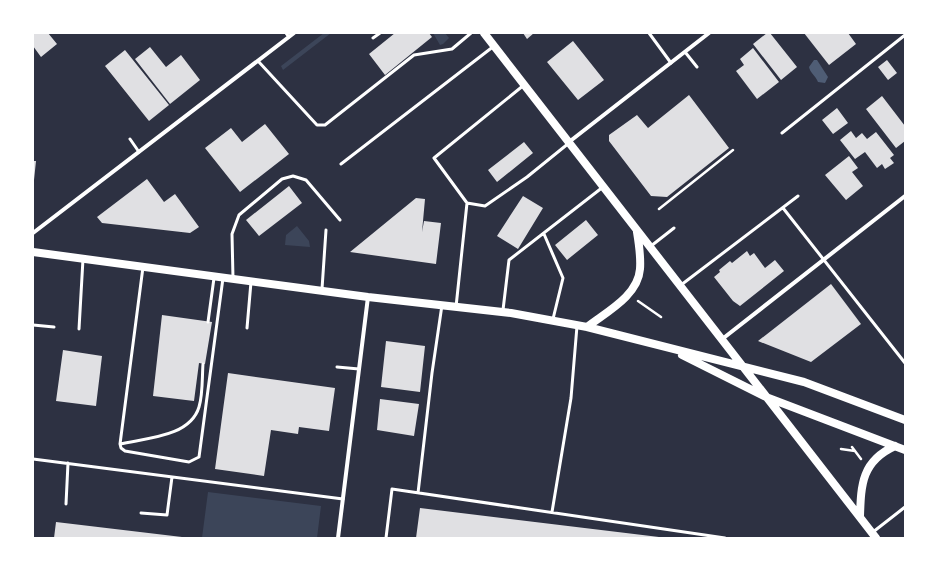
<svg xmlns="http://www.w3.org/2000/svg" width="938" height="571" viewBox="0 0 938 571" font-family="'Titillium Web',sans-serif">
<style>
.green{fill:#3c4559}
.water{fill:#4f5d75}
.building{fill:#e0e0e3}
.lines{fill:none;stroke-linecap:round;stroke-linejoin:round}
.path{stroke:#fff;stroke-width:2.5}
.service{stroke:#fff;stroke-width:3}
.minor{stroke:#fff;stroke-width:4}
.secondary{stroke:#fff;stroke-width:8}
</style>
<rect width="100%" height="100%" fill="#2d3142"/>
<path class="green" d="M324,33H331L283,70L281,66Z
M433,33H445L449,38L443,44L440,45Z
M297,226L309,241L310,247L285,245L286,235Z
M208,492L321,506L317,538H202Z"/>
<path class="water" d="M814,60H817L828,77L825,83L818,82C816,76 810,73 809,67Z"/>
<path class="building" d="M33,33H48L57,44L41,57L33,46Z
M395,33H429L432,37L385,75L369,54Z
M523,33H534L527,39Z
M767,33H770L797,67L781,80L753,44Z
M804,33H848L856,44L829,65Z
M573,41L604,80L578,100L547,62Z
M150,47L166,67L181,55L200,80L170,104L135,59Z
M753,48L779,82L757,99L736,71L744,65L740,59Z
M125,50L169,105L149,121L105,66Z
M887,60L897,73L888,80L878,67Z
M689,95L729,148L667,197L651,196L609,141V135L637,115L648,128Z
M882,96L905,126V141L896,148L866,109Z
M837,108L848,123L833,134L822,120Z
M265,124L289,154L240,192L205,148L231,128L242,142Z
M851,131L856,138L862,133L867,139L876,132L894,155L890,158L894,163L885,169L882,164L877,168L865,152L855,159L840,140Z
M524,142L533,153L497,182L488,170Z
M849,156L858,168L852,172L863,186L846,200L825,175Z
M33,161H36L34,180H33Z
M147,179L164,202L175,194L199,227L190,233L102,223L97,217Z
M289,186L302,203L259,236L246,220Z
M523,196L543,208L518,249L497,236Z
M416,198L425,199L422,232L424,221L441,223L436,264L350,252Z
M586,220L598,235L567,260L555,245Z
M747,251L750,256L754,253L765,268L775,260L784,271L740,306L733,301L714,277L720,272L719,270L730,261L732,263Z
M831,284L861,324L811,362L758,341Z
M162,315L212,322L205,364L199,363L194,401L153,396Z
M386,341L425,346L420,392L381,387Z
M63,350L102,356L96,406L56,401Z
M228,373L335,388L329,431L299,427L298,434L271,430L264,476L215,469Z
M380,399L419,404L414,436L377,430Z
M420,508L659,537V538H416Z
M56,522L182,537L181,538H54Z"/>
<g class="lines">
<path class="path" d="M659,209L733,150
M638,301L661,317
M852,447L861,459
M841,449L855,451"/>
<path class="service" d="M286,33L289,37
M649,33L671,63
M373,38L380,33
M685,52L697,67
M258,61L317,125H325L414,55L452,49L471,33
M782,133L905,35
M130,139L139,152
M341,164L494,46
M467,203L485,206L527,177L569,143
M783,208L905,363
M544,234L563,278L553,319
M651,246L674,228
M143,267L120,444L121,448L125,451L189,462L199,457L223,278
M233,278L232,234L239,215L282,179L293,176L306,180L340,220
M681,285L798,196
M322,289L326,230
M456,307L467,203L434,158L524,85
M503,310L509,260L603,187
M208,322L214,278
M33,325L54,327
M247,328L251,282
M79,329L83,259
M337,367L359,369
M120,444C146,438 190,437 199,407C203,394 202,377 203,364
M33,459L343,499
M418,493L432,373L442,305
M66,504L68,463
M552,512L571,398L577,326
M141,513L167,515L172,477
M873,532L905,507
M386,538L392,489L725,538"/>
<path class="minor" d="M569,142L709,33
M33,233L294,33
M721,340L905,196
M338,538L368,297"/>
<path class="secondary" d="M484,33L876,538
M33,252L368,297L511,313L587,327L804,382L905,420
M587,327C606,312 638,296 640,269C641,256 639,244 637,232
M682,355L766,397L905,450
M860,516C861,484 862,461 895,446"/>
</g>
<rect width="938" height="571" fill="none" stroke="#ffffff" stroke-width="68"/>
</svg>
